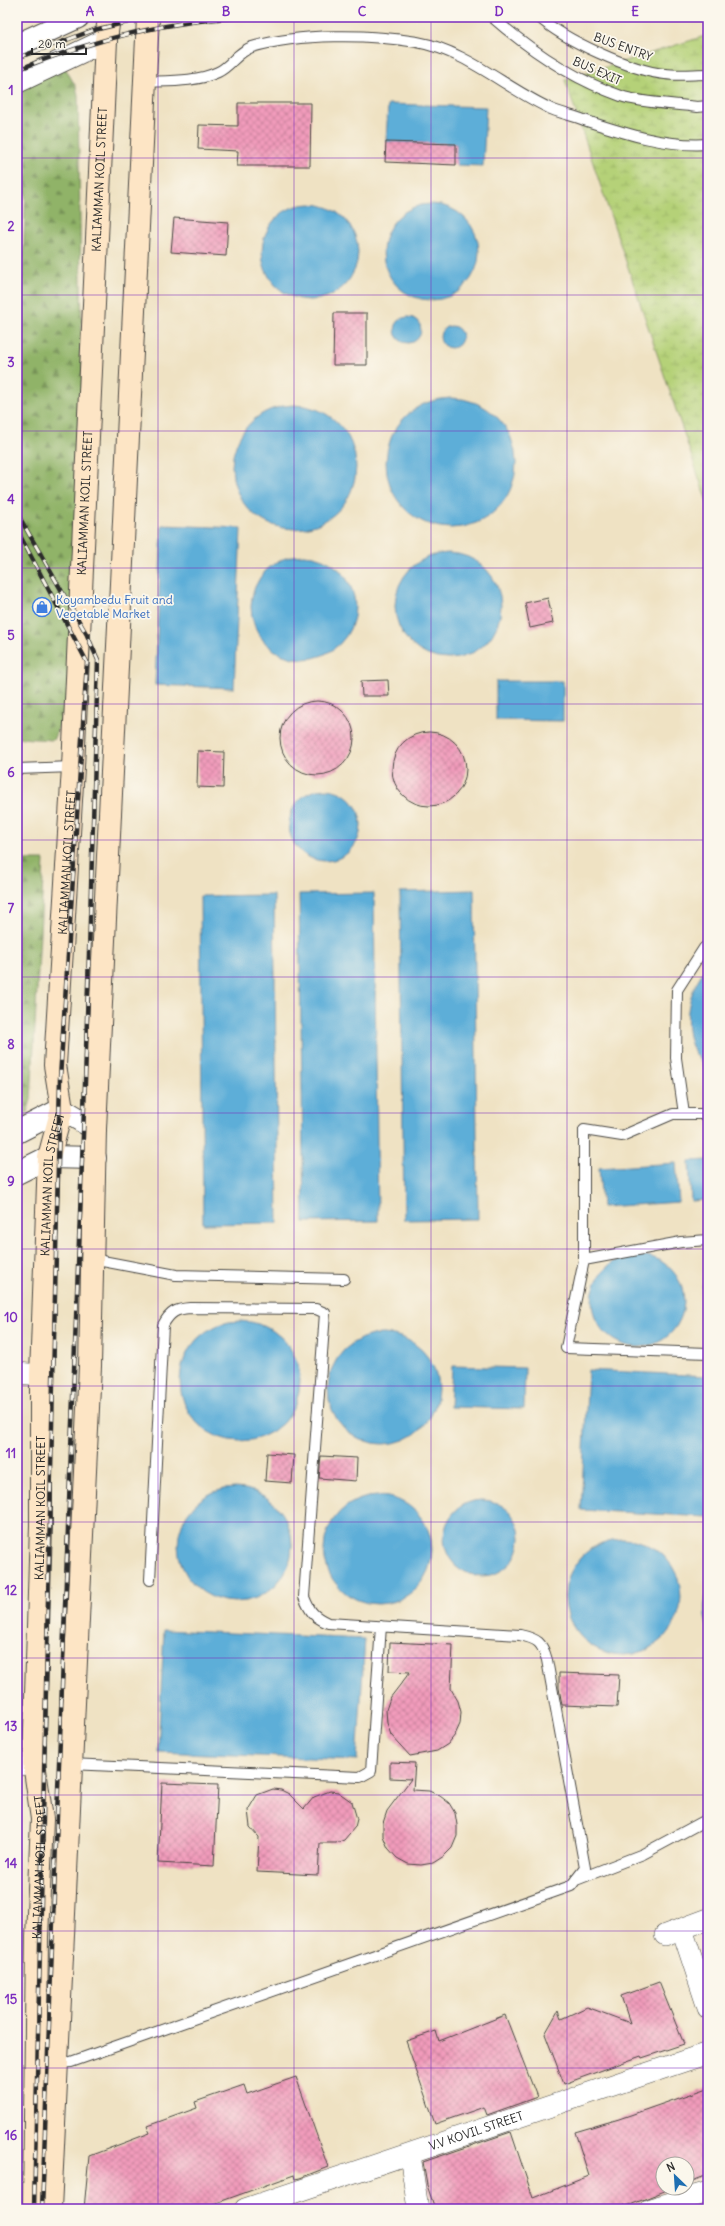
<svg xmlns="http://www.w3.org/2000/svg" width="725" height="2226" viewBox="0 0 725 2226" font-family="Delius,sans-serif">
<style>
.forest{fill:url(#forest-firs);stroke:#5e6f4a}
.wetland{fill:url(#wetland-marsh);stroke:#707e52}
.water{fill:#5daed8;stroke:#446c82}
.building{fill:url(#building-cross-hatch)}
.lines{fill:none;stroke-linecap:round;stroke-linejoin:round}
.service-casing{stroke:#484642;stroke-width:12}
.minor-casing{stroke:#484642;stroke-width:22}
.tertiary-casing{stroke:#484642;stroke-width:24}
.secondary-casing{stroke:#484642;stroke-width:24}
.service{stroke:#fff;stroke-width:10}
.minor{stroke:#fff;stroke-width:21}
.tertiary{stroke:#fff;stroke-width:22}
.secondary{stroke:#fde5c5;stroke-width:22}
.rail-casing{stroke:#2b2b2b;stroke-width:4.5}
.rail{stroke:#fbf7ec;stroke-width:3;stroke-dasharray:9;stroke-linecap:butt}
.grid{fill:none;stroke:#7b2cbf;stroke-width:1;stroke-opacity:0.55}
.labels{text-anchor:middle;stroke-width:3.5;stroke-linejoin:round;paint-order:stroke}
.street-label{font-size:12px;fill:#2b2b2b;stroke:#fbf7ec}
.shop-label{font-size:12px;fill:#366cbe;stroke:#fbf7ec;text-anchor:start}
.neatline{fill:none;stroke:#7b2cbf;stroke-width:1.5}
.grid-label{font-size:13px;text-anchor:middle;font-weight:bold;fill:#7b2cbf}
</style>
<defs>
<pattern id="forest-firs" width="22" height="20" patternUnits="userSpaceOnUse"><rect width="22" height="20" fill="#90b368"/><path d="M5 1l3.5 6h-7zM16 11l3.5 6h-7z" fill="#769256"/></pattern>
<pattern id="wetland-marsh" width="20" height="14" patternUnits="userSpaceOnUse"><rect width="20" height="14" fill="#b5d178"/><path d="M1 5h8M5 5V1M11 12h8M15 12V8" fill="none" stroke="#9cb468"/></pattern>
<pattern id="building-cross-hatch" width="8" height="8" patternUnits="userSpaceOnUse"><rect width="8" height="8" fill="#f19bbb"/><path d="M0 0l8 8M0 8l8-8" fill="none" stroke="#c37f98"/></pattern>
</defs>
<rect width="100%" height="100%" fill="#fbf7ec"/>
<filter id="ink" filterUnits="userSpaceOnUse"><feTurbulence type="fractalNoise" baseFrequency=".025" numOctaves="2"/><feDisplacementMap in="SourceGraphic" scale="8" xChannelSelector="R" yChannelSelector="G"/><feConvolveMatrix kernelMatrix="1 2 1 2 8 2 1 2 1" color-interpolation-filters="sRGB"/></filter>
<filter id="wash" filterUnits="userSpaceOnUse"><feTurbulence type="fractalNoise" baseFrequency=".012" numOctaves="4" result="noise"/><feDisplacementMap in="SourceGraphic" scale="16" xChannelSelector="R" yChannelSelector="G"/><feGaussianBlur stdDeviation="0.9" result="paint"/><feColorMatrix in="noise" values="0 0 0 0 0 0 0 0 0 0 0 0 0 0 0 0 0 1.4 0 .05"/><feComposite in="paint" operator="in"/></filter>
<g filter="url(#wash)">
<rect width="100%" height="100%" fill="#efe2c3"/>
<path class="forest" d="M63,64L76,87L78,95L87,662L53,740L17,738V429L27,156L17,149V87Z
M17,860H44L31,1100L25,1119L17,1125Z"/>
<path class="wetland" d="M708,35V505L565,80Z"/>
<path class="water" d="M388,104L486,107L483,166L456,165V144L386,142Z
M262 252a48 48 0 1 1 96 0a48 48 0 1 1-96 0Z
M383 252a48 48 0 1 1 96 0a48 48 0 1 1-96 0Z
M395 330a13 13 0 1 1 26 0a13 13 0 1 1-26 0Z
M440 337a11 11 0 1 1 22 0a11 11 0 1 1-22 0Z
M386 463a65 65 0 1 1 130 0a65 65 0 1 1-130 0Z
M232 467a62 62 0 1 1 124 0a62 62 0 1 1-124 0Z
M162,525L241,528L234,688L155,685Z
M395 606a53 53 0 1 1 106 0a53 53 0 1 1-106 0Z
M251 607a52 52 0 1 1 104 0a52 52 0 1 1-104 0Z
M496,681H563V721L496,720Z
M289 825a36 36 0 1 1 72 0a36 36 0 1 1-72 0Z
M474,890L478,1219L404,1220L400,892Z
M374,893L378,1221L304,1222L299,894Z
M274,895L278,1223L203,1224L200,896Z
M708,966V1072C704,1065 698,1058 694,1051C681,1024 688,988 708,966Z
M708,1160V1200L691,1201L689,1161Z
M676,1163L679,1202L602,1207L599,1168Z
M592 1301a46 46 0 1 1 92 0a46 46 0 1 1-92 0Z
M708,1268V1313C699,1299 702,1282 708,1268Z
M180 1381a60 60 0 1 1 120 0a60 60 0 1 1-120 0Z
M328 1389a55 55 0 1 1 110 0a55 55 0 1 1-110 0Z
M452,1366L525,1368L524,1409L450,1407Z
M588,1370L708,1376V1517L581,1510Z
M178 1545a57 57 0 1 1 114 0a57 57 0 1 1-114 0Z
M324 1550a54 54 0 1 1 108 0a54 54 0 1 1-108 0Z
M444 1538a38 38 0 1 1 76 0a38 38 0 1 1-76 0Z
M565 1597a58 58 0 1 1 116 0a58 58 0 1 1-116 0Z
M708,1592V1628C704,1616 703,1604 708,1592Z
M164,1630L365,1639L357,1760L158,1752Z"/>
<g id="blocks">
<path class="building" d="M238,103H311L310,166H237L238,151L198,149L199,125L238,126Z
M386,142L456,144V165L385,162Z
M174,218L228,222L226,256L171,252Z
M334,313H367V365H333Z
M548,598L553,623L530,628L525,603Z
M388,680L389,696H362L361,681Z
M280 738a37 37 0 1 1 74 0a37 37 0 1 1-74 0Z
M392 769a37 37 0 1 1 74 0a37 37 0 1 1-74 0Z
M198,751L224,752L223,788L197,787Z
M267,1453L294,1455L292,1483L265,1481Z
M321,1456L357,1458L356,1481L319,1478Z
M390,1642L453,1645L451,1689L458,1701L461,1712L460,1724L455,1735L448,1744L437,1751L410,1756L391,1735L387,1723L386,1710L390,1698L410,1672L389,1671Z
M559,1673L619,1675L617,1707L562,1705L559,1688Z
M390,1762L415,1763L413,1790L429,1791L440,1796L449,1803L455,1813L457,1825V1836L452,1848L444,1856L433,1863L421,1865L408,1864L397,1858L388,1848L383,1836V1823L387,1811L411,1779L390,1778Z
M162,1783L218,1785L214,1866L158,1863Z
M273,1789L281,1790L289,1794L304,1809L314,1797L330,1791L338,1792L352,1802L357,1819L355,1827L344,1840L336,1843H320L318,1875L257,1872L259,1837L250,1827L248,1810L257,1795Z
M659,1982L684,2044L642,2058L641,2056L564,2084L545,2034L558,2011L561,2019L587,2007L630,2023L621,1996Z
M505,2015L537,2097L487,2115L484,2107L435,2124L406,2041L436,2031L439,2041Z
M296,2077L328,2167L300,2178L295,2179L294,2175L208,2206L210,2209H84L89,2156L150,2133L147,2126L197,2108L195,2102L244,2085L247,2094Z
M708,2088V2175L687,2183V2164H663V2188H672L625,2207V2205L613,2209H435L427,2185L423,2162L511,2132L533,2198L589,2176L575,2132L619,2119Z"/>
</g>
</g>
<g filter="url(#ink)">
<use href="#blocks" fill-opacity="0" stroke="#484642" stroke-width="1"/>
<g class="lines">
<g class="service-casing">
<path id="service" d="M492,17C531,51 572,79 621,96C640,103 676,104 697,107L708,106
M539,17C564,40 632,71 665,74C679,76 694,74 708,74
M146,82C169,81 197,82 218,72C231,66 237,52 252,47C300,33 369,34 417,42C466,51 503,86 547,107C558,113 572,115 584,120C624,133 665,147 708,144
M17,769L73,767
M684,1114L676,1058L677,990L704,948L708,945
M708,1114H673L622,1136L584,1130V1260L681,1242L708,1240
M92,1259L176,1275L344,1279
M584,1260L566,1348L708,1353
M70,1764L360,1777L371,1771L381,1626
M576,1880L643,1854L708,1819
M58,2063L71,2062L571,1886L585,1868L547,1660C542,1642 538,1639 520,1635L328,1623C314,1617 310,1612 304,1597L325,1313L316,1309L190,1308C176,1309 170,1312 163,1325L150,1580"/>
</g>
<g class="minor-casing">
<g id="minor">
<path d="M17,1373L41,1375"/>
<path d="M17,1765L34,1763"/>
<path d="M682,1929L708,2008"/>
<path d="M665,1935L708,1919"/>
<path d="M410,2155L418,2209"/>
<path id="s1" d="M245,2209L708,2053"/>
<path d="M650,2209L708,2192"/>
</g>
</g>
<g class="tertiary-casing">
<path id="tertiary" d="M17,45L78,17
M17,82L106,40
M17,1132L62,1109L95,1129
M17,1173L49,1157L95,1158"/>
</g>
<g class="secondary-casing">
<g id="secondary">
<path id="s2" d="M34,2209L37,1937L42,1819L34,1763L41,1525V1375L49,1157L62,1109L55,1065L73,767L106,40L109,17"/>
<path d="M50,2209L90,1366L95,1129L148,17"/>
</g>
</g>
<use href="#service" class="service"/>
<use href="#minor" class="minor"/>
<use href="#tertiary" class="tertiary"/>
<use href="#secondary" class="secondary"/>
<g class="rail-casing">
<path id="rail" d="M17,58L94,30L149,17
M17,70C89,41 169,20 247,17
M17,513L87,635L98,660L85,1083L42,2209
M17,530L87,662L60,1078L34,2209"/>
</g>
<use href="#rail" class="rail"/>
</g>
</g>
<path class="grid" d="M158,17V2209M294,17V2209M431,17V2209M567,17V2209M17,158H708M17,295H708M17,431H708M17,568H708M17,704H708M17,840H708M17,977H708M17,1113H708M17,1249H708M17,1386H708M17,1522H708M17,1658H708M17,1795H708M17,1931H708M17,2068H708"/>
<defs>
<g id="shop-ring" transform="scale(1)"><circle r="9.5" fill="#fbf7ec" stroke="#3f7fe0" stroke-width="1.5"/><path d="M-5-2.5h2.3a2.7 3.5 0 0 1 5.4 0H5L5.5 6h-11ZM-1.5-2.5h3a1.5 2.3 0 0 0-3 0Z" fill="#3f7fe0"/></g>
</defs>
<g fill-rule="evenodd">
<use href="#shop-ring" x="42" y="607"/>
</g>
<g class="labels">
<g class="street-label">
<text transform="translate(623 47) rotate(20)" y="4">BUS ENTRY</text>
<text transform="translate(597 71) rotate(24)" y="4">BUS EXIT</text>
<text dy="4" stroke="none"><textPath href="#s2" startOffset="2034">KALIAMMAN KOIL STREET</textPath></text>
<text dy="4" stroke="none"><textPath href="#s2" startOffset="1710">KALIAMMAN KOIL STREET</textPath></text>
<text dy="4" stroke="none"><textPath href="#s2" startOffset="1350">KALIAMMAN KOIL STREET</textPath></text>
<text dy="4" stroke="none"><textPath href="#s2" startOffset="1026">KALIAMMAN KOIL STREET</textPath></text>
<text dy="4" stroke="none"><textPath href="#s2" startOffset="702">KALIAMMAN KOIL STREET</textPath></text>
<text dy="4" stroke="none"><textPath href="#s2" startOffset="342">KALIAMMAN KOIL STREET</textPath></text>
<text dy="4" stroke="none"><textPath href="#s1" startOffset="244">V.V KOVIL STREET</textPath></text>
</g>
<g class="shop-label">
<text x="56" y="604">Koyambedu Fruit and<tspan x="56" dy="14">Vegetable Market</tspan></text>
</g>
</g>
<rect width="725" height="2226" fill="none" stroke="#fbf7ec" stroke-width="44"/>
<g transform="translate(675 2176) rotate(335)"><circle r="19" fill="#fbf7ec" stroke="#a8a59f"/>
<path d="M0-3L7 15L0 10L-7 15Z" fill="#1f6fb2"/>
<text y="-6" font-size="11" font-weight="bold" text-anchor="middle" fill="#2b2b2b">N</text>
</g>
<path d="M32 48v6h54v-6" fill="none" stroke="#2b2b2b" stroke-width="2"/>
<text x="38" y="48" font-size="12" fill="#2b2b2b" stroke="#fbf7ec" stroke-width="3" paint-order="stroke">20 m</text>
<rect x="22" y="22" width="681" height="2182" class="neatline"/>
<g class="grid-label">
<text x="90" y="16">A</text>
<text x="226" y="16">B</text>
<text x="362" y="16">C</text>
<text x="499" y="16">D</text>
<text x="635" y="16">E</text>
<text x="11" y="95">1</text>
<text x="11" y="231">2</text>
<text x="11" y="367">3</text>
<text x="11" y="504">4</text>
<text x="11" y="640">5</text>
<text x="11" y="777">6</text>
<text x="11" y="913">7</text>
<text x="11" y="1049">8</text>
<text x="11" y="1186">9</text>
<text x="11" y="1322">10</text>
<text x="11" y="1458">11</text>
<text x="11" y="1595">12</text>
<text x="11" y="1731">13</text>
<text x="11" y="1868">14</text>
<text x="11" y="2004">15</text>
<text x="11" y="2140">16</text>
</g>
</svg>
